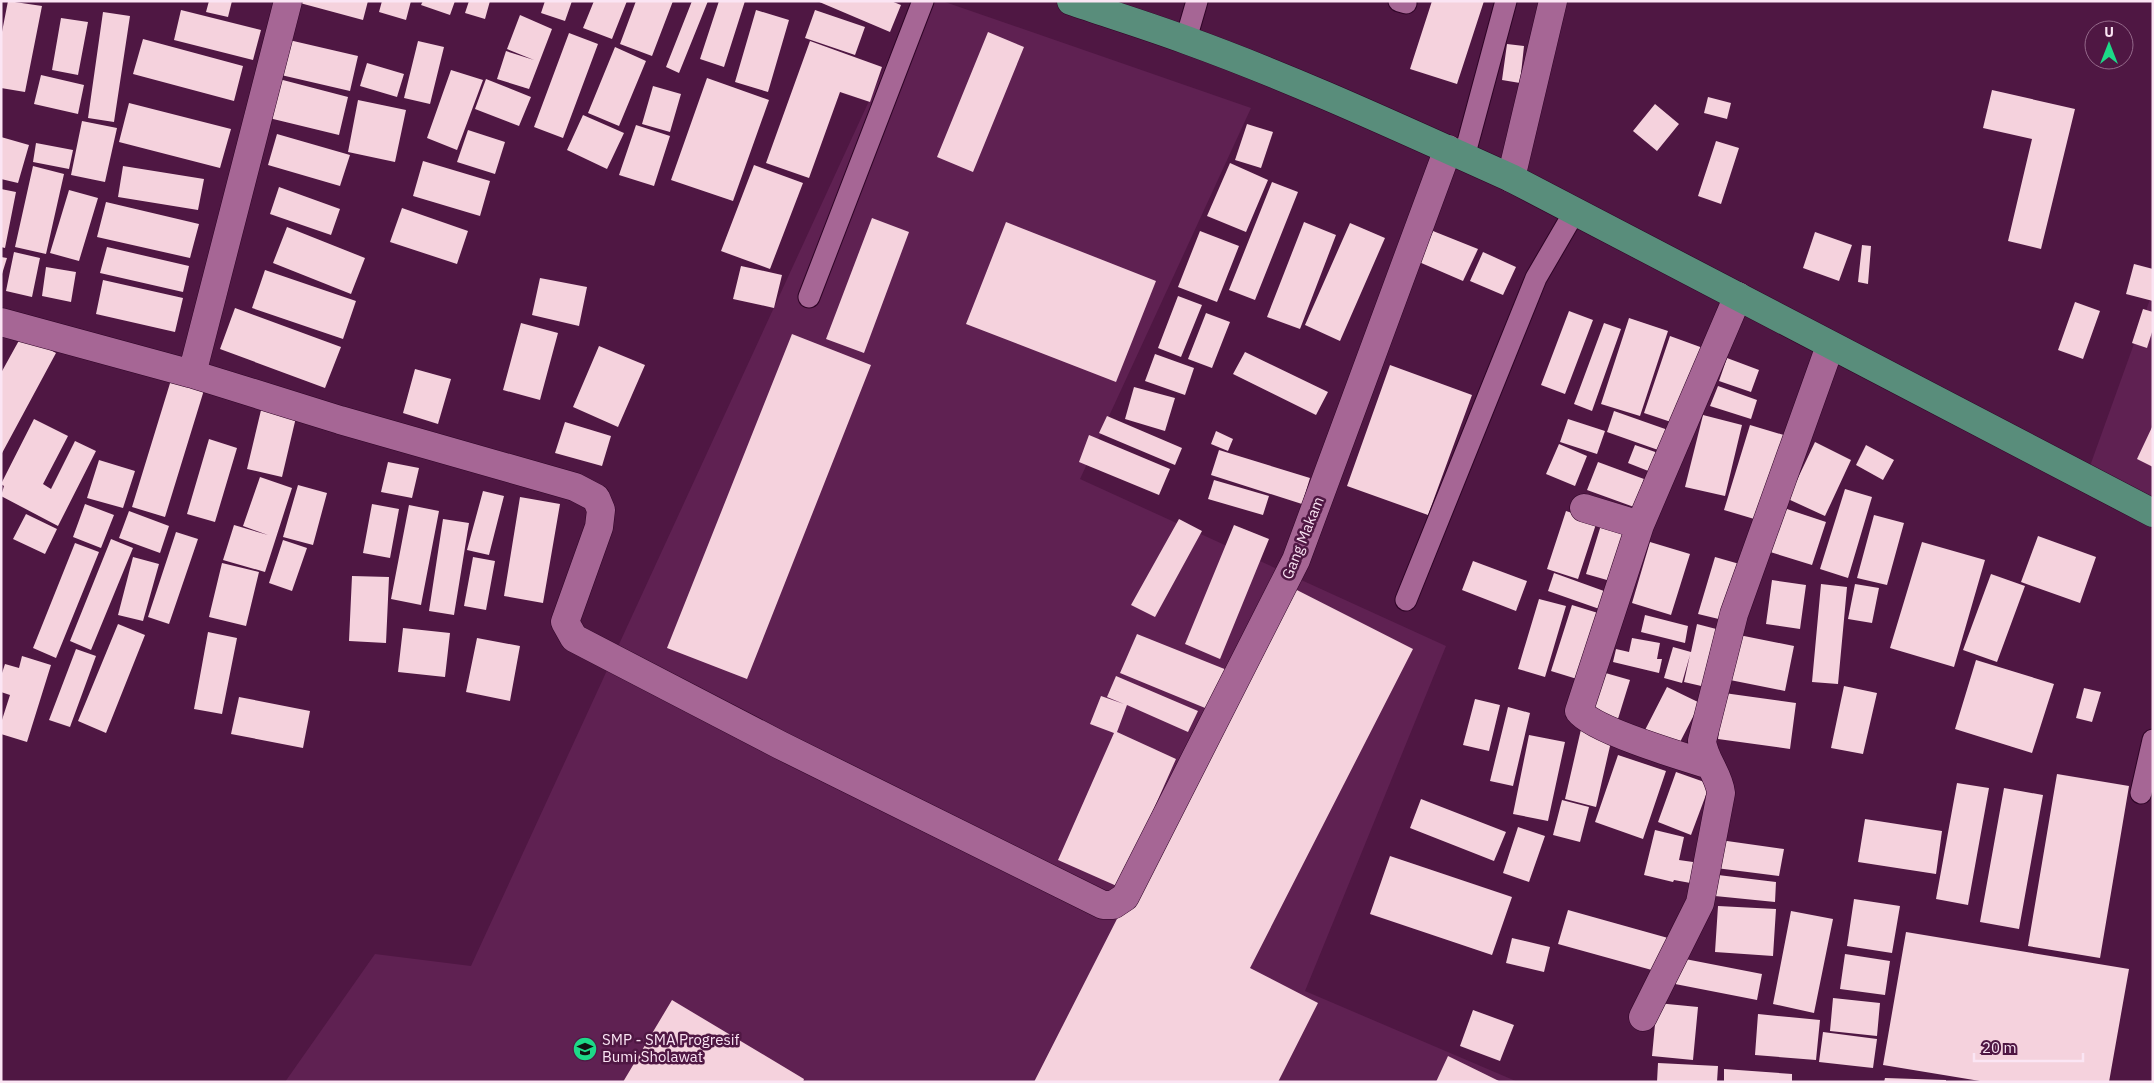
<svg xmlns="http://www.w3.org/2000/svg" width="2154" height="1083" viewBox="0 0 2154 1083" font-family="'IBM Plex Sans',sans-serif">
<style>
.built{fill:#5f2152}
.building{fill:#f5d2dd}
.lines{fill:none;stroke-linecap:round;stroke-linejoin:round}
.lane-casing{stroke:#2e0426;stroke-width:23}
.street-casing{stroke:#2e0426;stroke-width:29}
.primary-casing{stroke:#2e0426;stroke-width:29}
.lane{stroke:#a66695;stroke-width:21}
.street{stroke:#a66695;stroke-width:28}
.primary{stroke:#598d7b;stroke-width:28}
.labels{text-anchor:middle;stroke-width:5;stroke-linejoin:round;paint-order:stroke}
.street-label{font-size:15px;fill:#fbe5f4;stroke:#4f1743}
.poi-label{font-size:15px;fill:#fbe5f4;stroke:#4f1743;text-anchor:start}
</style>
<rect width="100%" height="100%" fill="#4f1743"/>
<path class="built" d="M915,1H942L1251,108L1080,479L1446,646L1305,991L1518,1082H285L375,954L471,966Z
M2153,291V510L2090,466Z"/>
<path class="building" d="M8,1L42,6L25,92L1,88V37Z
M209,1H232L228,17L206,12Z
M301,1H368L363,20L300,3Z
M382,1H411L406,20L379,12Z
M423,1H455L450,15L421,5Z
M469,1H490L485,19L465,13Z
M545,1H572L565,21L541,13Z
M594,1H627L612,39L583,28Z
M636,1H673L652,56L620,44Z
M692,1H708L679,73L666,67Z
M719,1H745L724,67L700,59Z
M817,1H891L901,5L890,32Z
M1432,1H1484L1457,84L1410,69Z
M181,10L261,30L253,60L174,40Z
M756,10L789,20L768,92L735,82Z
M815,10L865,27L855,55L805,38Z
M103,12L130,16L114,122L88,118Z
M520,15L552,29L529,89L497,79L506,51L534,60L507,49Z
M61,18L88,22L78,75L52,70Z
M988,32L1024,47L973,172L937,157Z
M569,33L598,44L563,138L534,127Z
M143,39L243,66L234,101L133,74Z
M289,40L358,56L350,91L281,75Z
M418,41L444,47L430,104L404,98Z
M810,41L882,67L870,102L840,92L809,178L766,163Z
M1507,44L1524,46L1520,83L1502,80Z
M615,47L646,61L619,126L588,113Z
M367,63L404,74L397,97L360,86Z
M451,70L483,80L457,150L427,138Z
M41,75L84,85L78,114L34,104Z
M707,78L769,100L733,201L671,180Z
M279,79L348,97L339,135L269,118Z
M486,79L531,97L519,126L475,109Z
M653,86L681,94L670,132L642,124Z
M1992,90L2075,109L2041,249L2008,241L2032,139L1983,128Z
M1708,97L1731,103L1727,119L1704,113Z
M358,100L406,110L395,162L348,152Z
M129,103L231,129L220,168L119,142Z
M1655,104L1679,124L1657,151L1633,131Z
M583,115L624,133L607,169L567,150Z
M82,121L117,128L105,182L71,175Z
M1247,124L1273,132L1261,168L1235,160Z
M636,125L670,136L654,186L619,175Z
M468,130L505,142L495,174L457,162Z
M277,134L350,155L340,186L268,165Z
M1,137L29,145L18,183L1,179Z
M1716,141L1739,148L1721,204L1698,196Z
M36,143L73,150L69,169L33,162Z
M423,161L490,181L480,216L413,196Z
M1230,163L1268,180L1246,232L1207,216Z
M754,165L803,183L770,269L721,251Z
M33,166L64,174L46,254L15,247Z
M123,166L204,179L198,210L118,197Z
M1272,182L1298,192L1255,300L1229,290Z
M279,187L340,209L331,235L270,214Z
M1,189L16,192L5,248L1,247Z
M69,190L98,198L79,261L50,253Z
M106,202L199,224L190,258L97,237Z
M402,208L468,231L457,264L390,242Z
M872,218L909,232L864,353L826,339Z
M1006,222L1156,281L1116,382L966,324Z
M1304,222L1336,235L1300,329L1267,317Z
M1350,223L1385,238L1340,341L1305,325Z
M287,227L365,258L351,294L273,263Z
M1200,231L1239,246L1217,302L1178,287Z
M1433,231L1478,249L1463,281L1419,262Z
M1815,232L1852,245L1839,281L1803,268Z
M1862,245L1871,246L1868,284L1858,282Z
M107,247L189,266L183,292L100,273Z
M14,252L40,258L32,297L6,291Z
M1483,252L1516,267L1503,295L1470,281Z
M1,257L7,258L2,274H1Z
M2134,264L2153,269V301L2126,294Z
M741,266L782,275L774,308L733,299Z
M46,267L76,272L71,302L42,296Z
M265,270L356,301L343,339L252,308Z
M540,278L587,287L579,326L532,315Z
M103,280L183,298L175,332L96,314Z
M1178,296L1202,305L1181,357L1158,348Z
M2075,302L2100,311L2083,359L2058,350Z
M235,308L341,347L325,388L220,349Z
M2143,309L2153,312V329L2147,348L2132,343Z
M1569,311L1593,320L1565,394L1541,385Z
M1206,313L1230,322L1212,368L1188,359Z
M1629,318L1668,331L1640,416L1601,404Z
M521,323L558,333L540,400L503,390Z
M1604,323L1621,329L1592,411L1574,404Z
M792,334L871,365L747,679L667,648Z
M22,335L56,353L1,455V373Z
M1670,336L1703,348L1677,424L1644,413Z
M599,346L645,365L618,427L573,407Z
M1245,352L1328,392L1316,415L1233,374Z
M1155,354L1194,368L1185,395L1145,381Z
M1727,358L1759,370L1751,392L1719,381Z
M1390,365L1472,395L1428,515L1347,486Z
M415,369L451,379L438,424L403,413Z
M171,380L204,390L165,517L132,507Z
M1718,386L1757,400L1751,419L1710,406Z
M1134,387L1175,398L1165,431L1125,419Z
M262,406L297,413L282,477L247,469Z
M1614,411L1668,430L1661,451L1607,432Z
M1703,415L1742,425L1725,496L1685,487Z
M1107,416L1182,448L1175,465L1099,433Z
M34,419L68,436L43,484L51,489L75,441L96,451L58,526L1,496L4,486L1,484Z
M1568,419L1605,431L1597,454L1560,442Z
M565,422L611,436L602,466L555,453Z
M1750,425L1787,436L1761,521L1724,510Z
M2153,425V467L2137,459Z
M1216,431L1233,439L1228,451L1211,444Z
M1089,435L1170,469L1159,495L1079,462Z
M209,439L237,448L215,522L187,514Z
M1815,442L1851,460L1825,516L1788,499Z
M1559,444L1587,456L1575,486L1546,474Z
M1635,445L1664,455L1656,474L1628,463Z
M1866,445L1894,460L1883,480L1856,465Z
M1219,450L1310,478L1302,504L1211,475Z
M99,460L135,471L123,508L87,498Z
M388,462L419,468L412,498L381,492Z
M1598,462L1644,479L1634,507L1587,490Z
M260,477L292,488L265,572L223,560L234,525L268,535L243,526Z
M1214,480L1269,496L1263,515L1208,499Z
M298,485L327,493L313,545L283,537Z
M1845,489L1872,497L1848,578L1820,569Z
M483,491L504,496L489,555L467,550Z
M520,497L560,504L543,603L504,596Z
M85,504L114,515L101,548L73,537Z
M372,504L399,509L390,558L363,553Z
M409,505L439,511L421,605L391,599Z
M1781,507L1826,522L1812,565L1767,551Z
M129,511L169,526L160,553L119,538Z
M1566,511L1597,521L1578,579L1547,569Z
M26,514L57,529L45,554L13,539Z
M1874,515L1904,523L1887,585L1857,578Z
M443,519L469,523L454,615L429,611Z
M1179,519L1202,531L1155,617L1131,605Z
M1234,525L1269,539L1220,659L1185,644Z
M1601,525L1629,533L1614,582L1586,574Z
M176,532L198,539L169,624L148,617Z
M2038,536L2096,557L2080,603L2021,582Z
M111,539L133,548L91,650L70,641Z
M283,540L307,548L292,591L269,583Z
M1650,542L1690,554L1671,615L1632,603Z
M1922,542L1985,560L1954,667L1890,648Z
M75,543L99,552L56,658L33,648Z
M133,557L159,564L143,621L118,615Z
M473,557L495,561L486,610L464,606Z
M1715,557L1743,565L1727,621L1698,614Z
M1473,561L1527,581L1516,611L1462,590Z
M222,563L259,572L246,626L209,617Z
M1554,573L1615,595L1608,612L1548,591Z
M1991,574L2025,586L1997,662L1963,650Z
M352,576L389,577L386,643L349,641Z
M1772,580L1806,585L1800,629L1766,624Z
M1821,584L1847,587L1838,684L1812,682Z
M1855,584L1879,588L1872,623L1848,619Z
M1287,585L1413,649L1250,968L1318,1003L1278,1082H1034Z
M1539,599L1566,606L1545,677L1518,669Z
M1572,605L1598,613L1577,679L1551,671Z
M1645,615L1688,626L1685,643L1641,632Z
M118,624L145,635L106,733L78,721Z
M1697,624L1724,631L1710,688L1684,682L1690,655L1682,683L1664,678L1673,647L1691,652Z
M403,628L450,633L445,677L398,672Z
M208,632L237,638L222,714L194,709Z
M1137,634L1227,670L1210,710L1120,673Z
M1739,635L1794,646L1785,691L1730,680Z
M477,638L520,646L510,701L466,692Z
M1632,638L1660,643L1657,659H1662L1659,673L1613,662L1616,649L1629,652Z
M76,649L96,656L70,727L49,720Z
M22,656L51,665L27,742L1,734V723L10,695L1,692V676L5,664L19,668Z
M1976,660L2054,684L2032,753L1955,729Z
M1602,672L1630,680L1617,722L1590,714Z
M1116,676L1198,711L1188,732L1127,705L1117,732L1176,759L1119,887L1058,860L1114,733L1090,724L1101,696L1124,704L1107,697Z
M1844,686L1877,693L1863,754L1831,748Z
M1667,687L1700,703L1677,748L1644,732Z
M2084,688L2101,692L2092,722L2076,718Z
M1724,693L1796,703L1790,749L1718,739Z
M239,697L310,711L303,748L231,734Z
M1475,699L1500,705L1489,751L1463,745Z
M1508,707L1530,713L1513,786L1490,781Z
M1582,725L1613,733L1596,807L1565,799Z
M1529,735L1565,742L1548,821L1513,814Z
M1618,755L1666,771L1643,839L1595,822Z
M1676,772L1710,784L1691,835L1658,822Z
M2057,774L2129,786L2100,958L2028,946Z
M1957,783L1989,788L1968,905L1936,899Z
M2004,788L2043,795L2019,929L1980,922Z
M1421,799L1506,832L1494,861L1410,828Z
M1562,800L1589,807L1580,842L1553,835Z
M1865,819L1942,831L1936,874L1858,862Z
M1518,827L1545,836L1529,882L1503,873Z
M1655,830L1684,837L1679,860L1700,863L1696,884L1674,880L1673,882L1644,875Z
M1720,840L1784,849L1779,876L1716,868Z
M1390,856L1512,897L1492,955L1370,914Z
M1718,875L1776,882L1775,902L1715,896Z
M1854,899L1900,906L1892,953L1847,946Z
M1718,906L1776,909L1773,956L1715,952Z
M1568,910L1668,938L1659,972L1558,944Z
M1791,911L1833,919L1814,1013L1773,1004Z
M1906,932L2129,969L2109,1082H1986L1883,1065Z
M1512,938L1550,947L1544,972L1506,963Z
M1845,954L1890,961L1885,995L1840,989Z
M1680,958L1762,974L1757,1000L1675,984Z
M1833,998L1880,1003L1877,1036L1830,1031Z
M672,1000L804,1079L803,1082H623Z
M1657,1003L1698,1007L1693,1060L1652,1056Z
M1473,1010L1514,1025L1500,1061L1460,1046Z
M1758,1014L1820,1020L1816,1060L1755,1055Z
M1823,1032L1877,1039L1873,1068L1819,1062Z
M1448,1056L1501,1082H1436Z
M1658,1063L1718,1066L1717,1082H1657Z
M1724,1069L1792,1074V1082H1724Z
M1885,1078L1946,1080V1082H1884Z"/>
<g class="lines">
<g class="lane-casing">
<path id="lane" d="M1399,1L1406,3
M1186,39L1197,1
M1464,157L1506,1
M809,297L923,1
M1406,600L1536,278L1575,211
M2141,793L2153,740"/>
</g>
<g class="street-casing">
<path id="street" d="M1511,178L1553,1
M1,322L192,374L340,420L575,487L596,498L601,510L599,527L565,622L574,638L780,745L1103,905H1113L1125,897L1296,560L1448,149
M192,374L288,1
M1584,508L1640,525L1738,296
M1640,525L1579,711C1593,730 1684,757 1710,765
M1643,1017L1700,903L1721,793C1719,774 1704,760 1702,741L1734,614L1830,346"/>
</g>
<g class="primary-casing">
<path id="primary" d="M1071,1C1109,14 1148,26 1186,40C1297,80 1404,130 1511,178L2153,513"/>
</g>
<use href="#lane" class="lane"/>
<use href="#street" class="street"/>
<use href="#primary" class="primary"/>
</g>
<defs>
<g id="school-disc" transform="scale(1.25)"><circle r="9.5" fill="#1dd988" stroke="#4f1743"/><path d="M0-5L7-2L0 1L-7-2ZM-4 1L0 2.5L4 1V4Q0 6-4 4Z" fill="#111"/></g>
</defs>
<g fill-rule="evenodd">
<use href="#school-disc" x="585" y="1049"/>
</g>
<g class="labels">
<g class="street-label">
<text transform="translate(1303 538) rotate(-68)" y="5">Gang Makam</text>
</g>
<g class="poi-label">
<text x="602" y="1045">SMP - SMA Progresif<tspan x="602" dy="17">Bumi Sholawat</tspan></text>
</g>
</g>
<rect width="2154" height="1083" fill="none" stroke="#fbe5f4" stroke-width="5"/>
<g transform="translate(2109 45)"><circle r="24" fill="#4f1743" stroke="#94698a"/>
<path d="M0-4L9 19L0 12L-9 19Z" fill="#1dd988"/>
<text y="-8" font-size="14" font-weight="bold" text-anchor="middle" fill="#fbe5f4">U</text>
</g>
<path d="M1974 1053v8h109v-8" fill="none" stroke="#fbe5f4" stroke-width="2.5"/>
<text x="1982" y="1053" font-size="15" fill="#fbe5f4" stroke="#4f1743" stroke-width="4" paint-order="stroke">20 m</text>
</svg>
